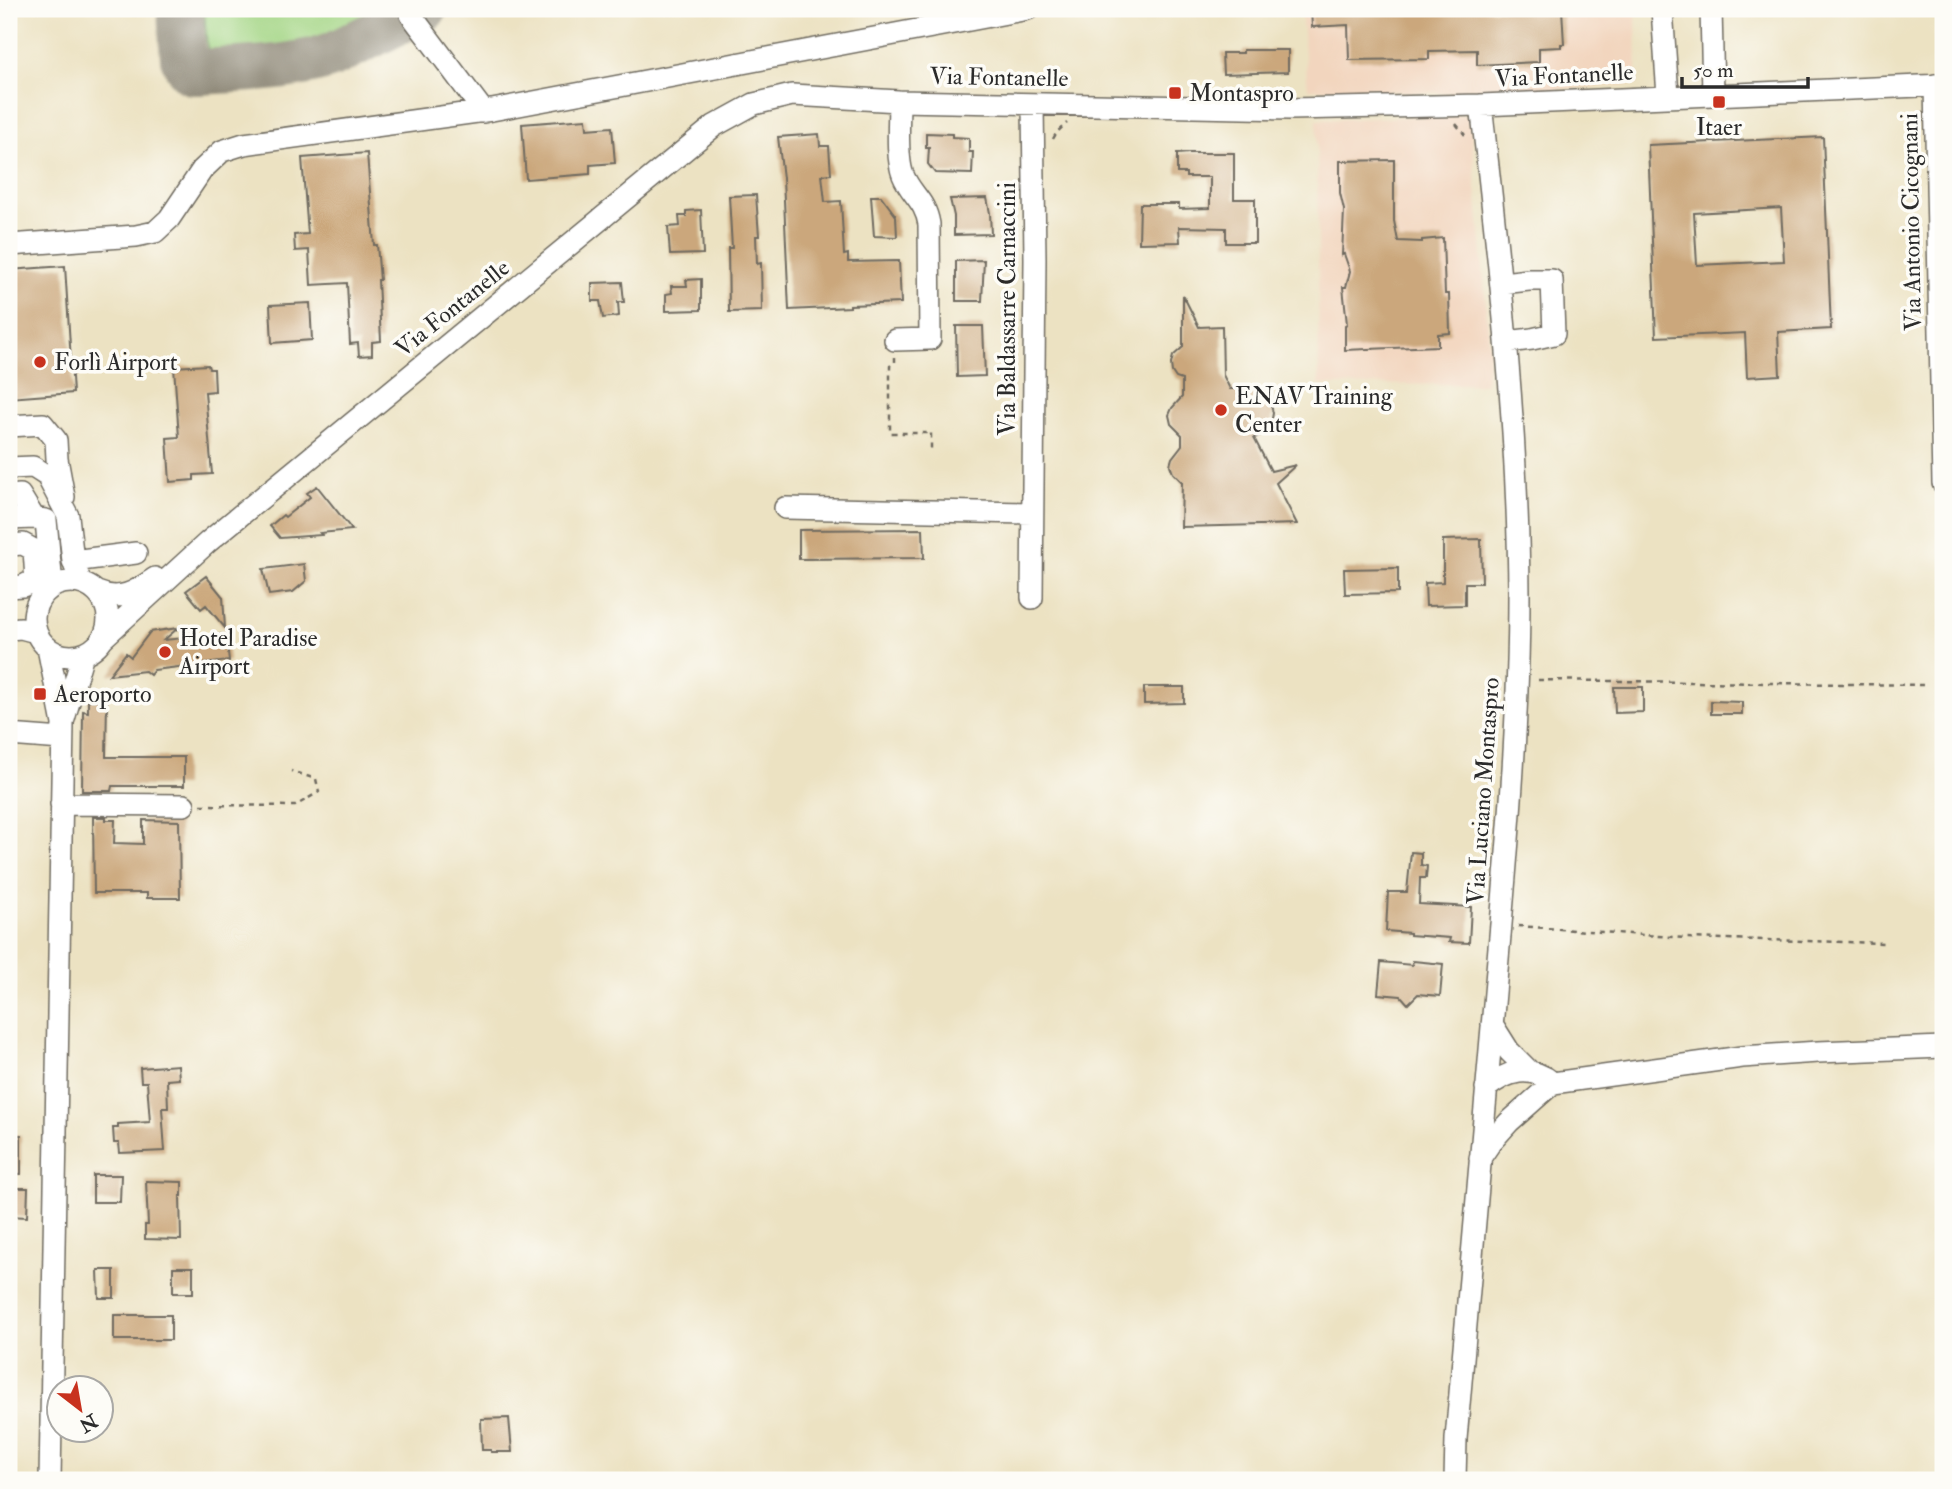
<svg xmlns="http://www.w3.org/2000/svg" width="1952" height="1489" viewBox="0 0 1952 1489" font-family="'IM FELL Double Pica',serif">
<style>
.built{fill:#f2d5be}
.green{fill:#a3d584;stroke:#678058;stroke-width:2}
.lines{fill:none;stroke-linecap:round;stroke-linejoin:round}
.taxiway{stroke:#8c8676;stroke-width:46}
.building{fill:#cba77b;fill-rule:evenodd}
.minor-casing{stroke:#6f6b60;stroke-width:24}
.path{stroke:#6f6b60;stroke-width:2.5;stroke-dasharray:5 5;stroke-linecap:butt}
.minor{stroke:#fff;stroke-width:21}
.poi-dot{fill:#c8321e;stroke:#fdfcf7;stroke-width:2.5}
.labels{text-anchor:middle;stroke-width:7;stroke-linejoin:round;paint-order:stroke}
.street-label{font-size:24px;fill:#2b2b2b;stroke:#fdfcf7}
.poi-label{font-size:24px;fill:#2b2b2b;stroke:#fdfcf7;text-anchor:start}
</style>
<rect width="100%" height="100%" fill="#fdfcf7"/>
<filter id="ink" filterUnits="userSpaceOnUse"><feTurbulence type="fractalNoise" baseFrequency=".0143" numOctaves="2"/><feDisplacementMap in="SourceGraphic" scale="14" xChannelSelector="R" yChannelSelector="G"/><feConvolveMatrix kernelMatrix="1 2 1 2 8 2 1 2 1" color-interpolation-filters="sRGB"/></filter>
<filter id="wash" filterUnits="userSpaceOnUse"><feTurbulence type="fractalNoise" baseFrequency=".00686" numOctaves="4" result="noise"/><feDisplacementMap in="SourceGraphic" scale="28" xChannelSelector="R" yChannelSelector="G"/><feGaussianBlur stdDeviation="1.57" result="paint"/><feColorMatrix in="noise" values="0 0 0 0 0 0 0 0 0 0 0 0 0 0 0 0 0 1.4 0 .05"/><feComposite in="paint" operator="in"/></filter>
<g filter="url(#wash)">
<rect width="100%" height="100%" fill="#ece2c2"/>
<path class="built" d="M1301,9H1636L1637,84L1482,94L1308,89Z
M1470,115L1490,352L1485,384L1319,385L1317,120Z"/>
<path class="green" d="M204,9H402C339,40 277,53 208,63Z"/>
<g class="lines">
<path class="taxiway" d="M180,9L183,58L188,68L192,72H198C242,69 290,70 332,55L424,9"/>
</g>
<g id="blocks">
<path class="building" d="M1311,9H1562L1564,44H1561V47L1539,48V62L1477,65V50L1429,51V59L1349,60L1348,25L1312,27Z
M1243,50H1288V72L1223,74L1222,53H1243Z
M586,119L587,129L612,127L615,163L590,165V174L526,179L522,124Z
M926,133L952,134V137L969,138V152H973L972,174L935,173L928,164L929,148H926Z
M819,134L820,146H829L831,174L822,175L825,202L841,201L844,255L848,254V262L899,261L901,303L850,305V307L789,310L783,178L778,137Z
M1823,137L1831,329L1778,332L1780,375L1747,377L1745,333L1656,337L1648,145ZM1781,208L1784,261L1697,265L1694,213Z
M367,153L374,245H377L380,280H378L381,341L372,342V355L359,356L358,343L350,344L347,283L311,285L309,250L295,251L294,235L308,234L302,158Z
M1189,153H1234V199H1255V243H1226V228L1179,227L1180,242L1139,243L1140,204H1179V209L1210,208V177H1186V173H1177V154Z
M1394,160V221L1398,241L1422,242V240L1443,238L1445,294H1449L1450,333L1438,334V346L1345,350V325L1347,324L1343,287H1346L1350,271L1344,254L1342,255L1344,210L1340,193V161Z
M756,195L759,236H756L757,264L761,263L762,311L729,312L728,248H732L729,196Z
M871,196H881L896,216L897,237L874,236Z
M987,198L990,213L991,234L954,235V216L950,199Z
M701,210L703,254L670,255L668,227L680,226L679,216H686V211Z
M984,260L982,301H956V261Z
M65,266L73,393L9,398V331H11L9,270Z
M701,279V310L666,311V294L672,293L671,286H687L686,280Z
M622,282L624,302H618L619,316L603,318L600,301H592V283Z
M1183,295L1199,327L1222,326L1223,375L1230,389H1256L1265,394L1270,401L1273,413L1271,425L1264,433L1254,438L1271,471L1296,465L1276,483L1297,524L1181,527L1182,482L1173,473L1170,465L1172,458L1182,445V435L1171,424L1169,415L1172,408L1182,397V380L1176,378L1172,372L1171,364L1173,356L1183,347Z
M310,303L312,340L272,343L270,305Z
M956,326H983L985,376L957,377Z
M208,365L209,369H214L215,391L205,392L212,474L194,475V480L170,482L167,438L179,437L174,367Z
M317,486L352,530L320,533L322,535L280,538L270,526L283,515L285,517L310,497L307,493Z
M923,529L924,558L799,559V530Z
M1481,539L1482,583H1465V605L1426,606L1425,583L1443,582V540Z
M304,564L306,581L293,592L269,595L263,569Z
M1398,568V593L1345,594L1344,569Z
M206,576L223,597L225,628L206,605L201,609L186,591Z
M178,628L164,640L226,634L229,661L154,670L150,675L145,671L109,675L126,653L131,657L150,632Z
M1144,687H1184V703L1144,704Z
M1614,687H1643V712L1615,713Z
M88,700H107L106,757H184V786H112L111,791H82L83,711L88,712Z
M1711,701L1742,702V714H1711Z
M93,817H106V820H115L114,843L143,844V820L179,821L180,898H147V893H94Z
M1411,852L1421,853V865L1427,866L1426,878H1420L1419,904L1471,907L1469,943L1449,942L1450,938L1410,935V933L1386,931L1388,892H1407Z
M1413,961L1443,964L1440,996L1418,994L1408,1004L1401,996L1378,994L1381,962L1412,965Z
M178,1065L179,1079L167,1080L168,1108H162L165,1151L120,1153L119,1143H114L113,1128H118V1124L150,1122L147,1082H141L140,1068Z
M9,1135H21V1174H9Z
M93,1175H121L120,1202H93Z
M146,1181L182,1182V1196H180L181,1240L145,1239V1225H148Z
M9,1188H28L27,1217L9,1216Z
M173,1267H193V1293H173Z
M98,1270H114V1298H99Z
M114,1315H171V1340H114Z
M509,1418L512,1452H491V1450H482L481,1419Z"/>
</g>
</g>
<g filter="url(#ink)">
<use href="#blocks" fill-opacity="0" stroke="#6f6b60" stroke-width="2"/>
<g class="lines">
<g class="minor-casing">
<path id="minor" d="M1662,9L1668,96
M1711,9L1713,94
M411,15L484,112
M1935,85L1943,483
M9,245L136,236L155,232L169,219L202,170L222,151L244,144L492,110L1028,9
M1502,283L1529,280H1552L1554,334L1532,339L1507,342
M895,340L930,339L929,224C925,200 911,195 903,175C896,158 899,121 899,101
M9,426L43,424L56,440L57,459L64,497
M9,468L33,467L47,476L68,516L73,561L81,583
M9,496L20,495L34,518
M785,508L1032,513
M9,519L34,518L46,520L52,586
M9,545L23,544L34,550L36,579L23,586L9,587
M73,561L136,553
M34 619a37 37 0 1 1 74 0a37 37 0 1 1-74 0Z
M97,592C120,602 135,592 155,578
M1032,598L1035,259L1033,105
M9,629L21,628L36,632
M101,640L208,542L714,126L754,104L792,95L899,101L1290,109L1481,105L1943,85
M48,648L63,724L50,1480
M64,719L83,654
M9,735L62,739
M61,804L184,805
M1492,1024L1509,1051L1530,1072
M1486,1088C1507,1071 1530,1064 1553,1083
M1480,1158L1491,1142L1509,1122L1553,1083L1742,1057L1818,1052L1943,1047
M1455,1480L1456,1439C1468,1294 1481,1149 1494,1004C1506,868 1519,731 1519,594C1518,430 1500,268 1481,105"/>
</g>
<path class="path" d="M1456,124L1465,135
M1053,139L1057,132L1067,123
M895,357V362L890,366V433H931V453
M1538,680L1923,685
M201,805L295,806L319,792L316,779L291,771
M1518,926L1686,938L1887,943"/>
<use href="#minor" class="minor"/>
</g>
</g>
<g class="poi-dot">
<rect x="1168" y="86" width="14" height="14" rx="3.5"/>
<rect x="1712" y="95" width="14" height="14" rx="3.5"/>
<circle cx="40" cy="362" r="7"/>
<circle cx="1221" cy="410" r="7"/>
<circle cx="165" cy="652" r="7"/>
<rect x="33" y="687" width="14" height="14" rx="3.5"/>
</g>
<g class="labels">
<g class="street-label">
<text transform="translate(1564 75) rotate(-3)" y="8">Via Fontanelle</text>
<text transform="translate(999 77) rotate(1)" y="8">Via Fontanelle</text>
<text transform="translate(1911 222) rotate(-91)" y="8">Via Antonio Cicognani</text>
<text transform="translate(452 308) rotate(-39)" y="8">Via Fontanelle</text>
<text transform="translate(1007 309) rotate(-90)" y="8">Via Baldassarre Carnaccini</text>
<text transform="translate(1483 791) rotate(-86)" y="8">Via Luciano Montaspro</text>
</g>
<g class="poi-label">
<text x="1189" y="101">Montaspro</text>
<text x="1719" y="135" text-anchor="middle">Itaer</text>
<text x="54" y="370">Forlì Airport</text>
<text x="1235" y="404">ENAV Training<tspan x="1235" dy="28">Center</tspan></text>
<text x="179" y="646">Hotel Paradise<tspan x="179" dy="28">Airport</tspan></text>
<text x="54" y="702">Aeroporto</text>
</g>
</g>
<rect width="1952" height="1489" fill="none" stroke="#fdfcf7" stroke-width="35"/>
<g transform="translate(80 1409) rotate(149)"><circle r="33" fill="#fdfcf7" stroke="#a9a8a5" stroke-width="2"/>
<path d="M0-5L12 26L0 18L-12 26Z" fill="#c8321e"/>
<text y="-10" font-size="19" font-weight="bold" text-anchor="middle" fill="#2b2b2b">N</text>
</g>
<path d="M1682 77v10h126v-10" fill="none" stroke="#2b2b2b" stroke-width="3.5"/>
<text x="1693" y="77" font-size="21" fill="#2b2b2b" stroke="#fdfcf7" stroke-width="5" paint-order="stroke">50 m</text>
</svg>
